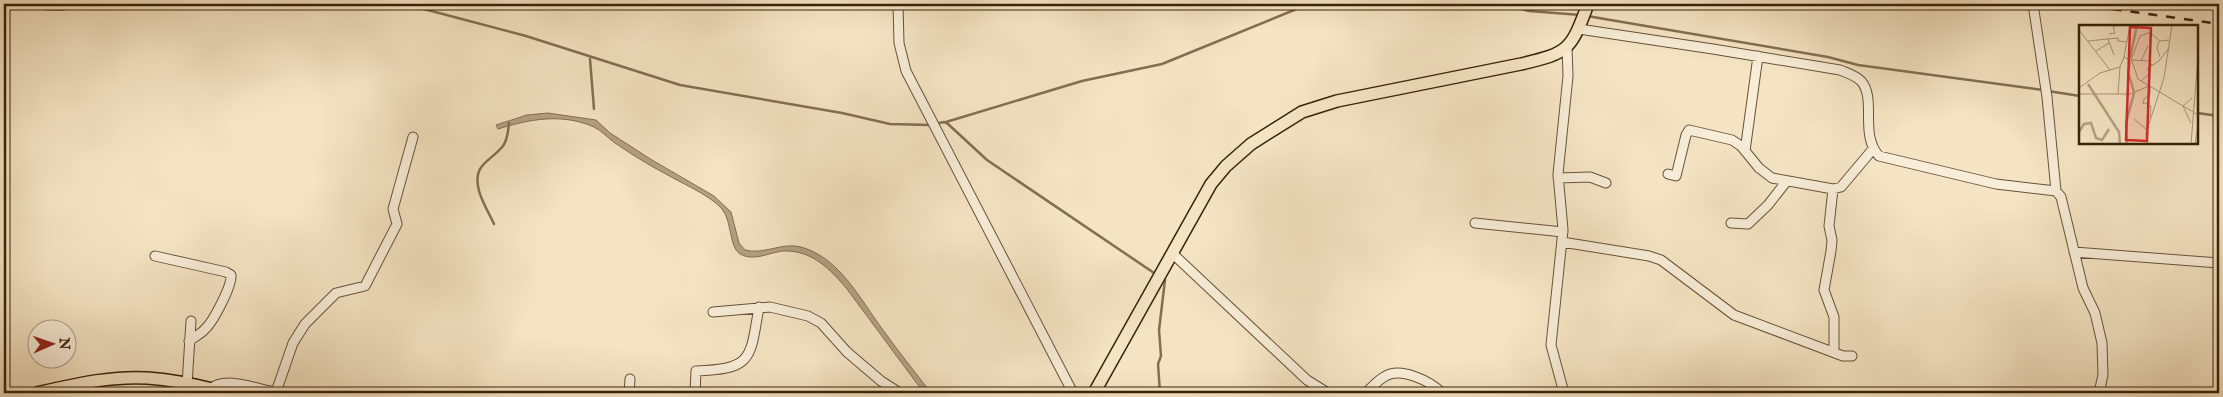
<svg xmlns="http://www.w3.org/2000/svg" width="2223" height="397" viewBox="0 0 2223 397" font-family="'IM FELL English',serif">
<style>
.water{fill:#b4a284;stroke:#836f53}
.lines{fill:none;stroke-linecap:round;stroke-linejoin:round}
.stream{stroke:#836f53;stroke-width:2.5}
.minor-casing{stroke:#685238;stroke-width:11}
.major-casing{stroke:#392209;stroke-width:14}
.minor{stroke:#f8edd8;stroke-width:9}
.major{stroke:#f4e4c3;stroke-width:11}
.rail{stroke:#392209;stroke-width:2.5;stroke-dasharray:9 9;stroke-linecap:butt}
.inset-river{fill:none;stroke:#b4a284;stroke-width:2.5}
.inset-road{fill:none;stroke:#a99679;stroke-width:1}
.view{fill:#d62828;fill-opacity:0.15;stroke:#d62828;stroke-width:2.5}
.inset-edge{fill:none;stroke:#392209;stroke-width:2.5}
</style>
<rect width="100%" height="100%" fill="#f4e4c3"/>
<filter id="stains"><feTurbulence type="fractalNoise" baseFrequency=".004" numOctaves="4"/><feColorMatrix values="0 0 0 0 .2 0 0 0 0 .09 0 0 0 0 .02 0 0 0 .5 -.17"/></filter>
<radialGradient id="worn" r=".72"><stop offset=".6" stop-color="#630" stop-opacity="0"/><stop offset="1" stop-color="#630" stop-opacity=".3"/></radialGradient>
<path class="water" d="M548,113L596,120L610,133L652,160L714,196L731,212L739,243L745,250C764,255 782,242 801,247C840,258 860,299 883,330C898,351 915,372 931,393H924L847,289C831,270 812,250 784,251C770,252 754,262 740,254C729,247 732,221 722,209C710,195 681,183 664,173C647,164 631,154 615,143C608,138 602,131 594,127C562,113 530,119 498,129L496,125L527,115Z"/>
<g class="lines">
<path class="stream" d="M20,4C45,10 60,13 86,4
M405,4L526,36L680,85L842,113L890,124L930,125
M1504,4L1529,11L1581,15
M1587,16L1828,57L1858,65L2043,90
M590,59L594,109
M2048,91L2080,96
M2197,113L2219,116
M946,122L1082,81L1162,64L1309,4
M935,124L944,122L948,124L987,160L1157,275
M494,224C489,213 482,202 479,191C472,164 489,163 503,146C508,139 508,131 509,123
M1160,393L1158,364L1161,356L1159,330L1165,280L1162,278"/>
<g class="minor-casing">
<path id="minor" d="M898,4L899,43L906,71L1073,393
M2033,4L2047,97L2056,191
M1579,29L1713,49L1840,70C1847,73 1855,75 1861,81C1877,99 1859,134 1879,156L1996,184L2056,191L2061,197L2083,288L2095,313L2102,343L2103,375L2099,393
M1745,151L1758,56
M1668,174L1676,176L1686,135L1689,130L1732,140L1741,146L1759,168L1772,178L1833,189L1841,187L1873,149
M1558,178L1590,177L1606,183
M1833,189L1829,226L1832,240L1831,251L1824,290L1834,317V352
M1475,223L1563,232
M1731,223L1748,224L1768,205L1786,182
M1562,242L1649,256L1661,260L1734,315L1843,356H1852
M2074,252L2219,263
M1172,253L1307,380L1328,393
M155,256L226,272L231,275C232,286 213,322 205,329C201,334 194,337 189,341
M713,312L770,307L808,316L821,323L847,352L881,381L900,393
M187,385L191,321
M210,389C227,375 257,390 276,392L293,343L305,324L336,293L365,286L397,224L393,209L413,137
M629,393L630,379
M695,393L696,371C753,369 750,359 759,307
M1366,393C1371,388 1377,381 1384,377C1400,366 1430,381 1442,393
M1564,393L1551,345L1563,230L1558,174L1568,76L1567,47"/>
</g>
<g class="major-casing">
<path id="major" d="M37,393C76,384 118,374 158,379C182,381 207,388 230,393
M1094,393L1211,184L1226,166L1251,144L1302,112L1337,101L1521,64C1569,53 1571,50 1588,4"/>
</g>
<use href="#minor" class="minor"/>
<use href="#major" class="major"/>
<path class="rail" d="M2077,4L2219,24"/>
</g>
<g transform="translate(2079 25)">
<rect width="119" height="119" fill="#f4e4c3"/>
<path class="inset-river" d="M51,33L58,0M51,37L49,47L55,67M9,59L40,107L41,119M0,107L5,99L12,98L17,113L23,115L30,104M48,119L47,98L55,68"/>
<path class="inset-road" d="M0,5L31,45M30,9L36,8L34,2L38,0M73,9L81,16L91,15M29,14L35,30M9,16L39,13V16L48,17M80,16L78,23L81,32M17,26L30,18M45,32L51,0M52,35L61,11L72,7M52,35L70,36L73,40M62,36L69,21M62,56L70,49L69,43L80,36L89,24M0,63L21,48L41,42L45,32L53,36L59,54L119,90M0,69H51L70,61M39,69L41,42M64,77L72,81L71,93M64,79L65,74L71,69V61M55,94L67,104M112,98L104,81L113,73M68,119L67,108L85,53L93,0M112,119L119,32M116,119L119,101"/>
<path class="view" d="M51,2L72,3L68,116L47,115Z"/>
<rect width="119" height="119" class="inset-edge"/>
</g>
<rect width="2223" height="397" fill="none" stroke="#f4e4c3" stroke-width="20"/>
<rect x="5" y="5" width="2213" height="387" fill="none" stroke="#392209" stroke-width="2.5"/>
<rect x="10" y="10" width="2203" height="377" fill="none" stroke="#392209"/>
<g transform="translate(52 344) rotate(88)"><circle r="24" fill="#f8edd8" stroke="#ac9c85"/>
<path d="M0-4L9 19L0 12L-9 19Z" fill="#8f2418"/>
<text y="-8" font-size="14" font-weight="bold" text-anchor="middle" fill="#392209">N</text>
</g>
<rect width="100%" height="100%" filter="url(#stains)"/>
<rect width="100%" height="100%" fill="url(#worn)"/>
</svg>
